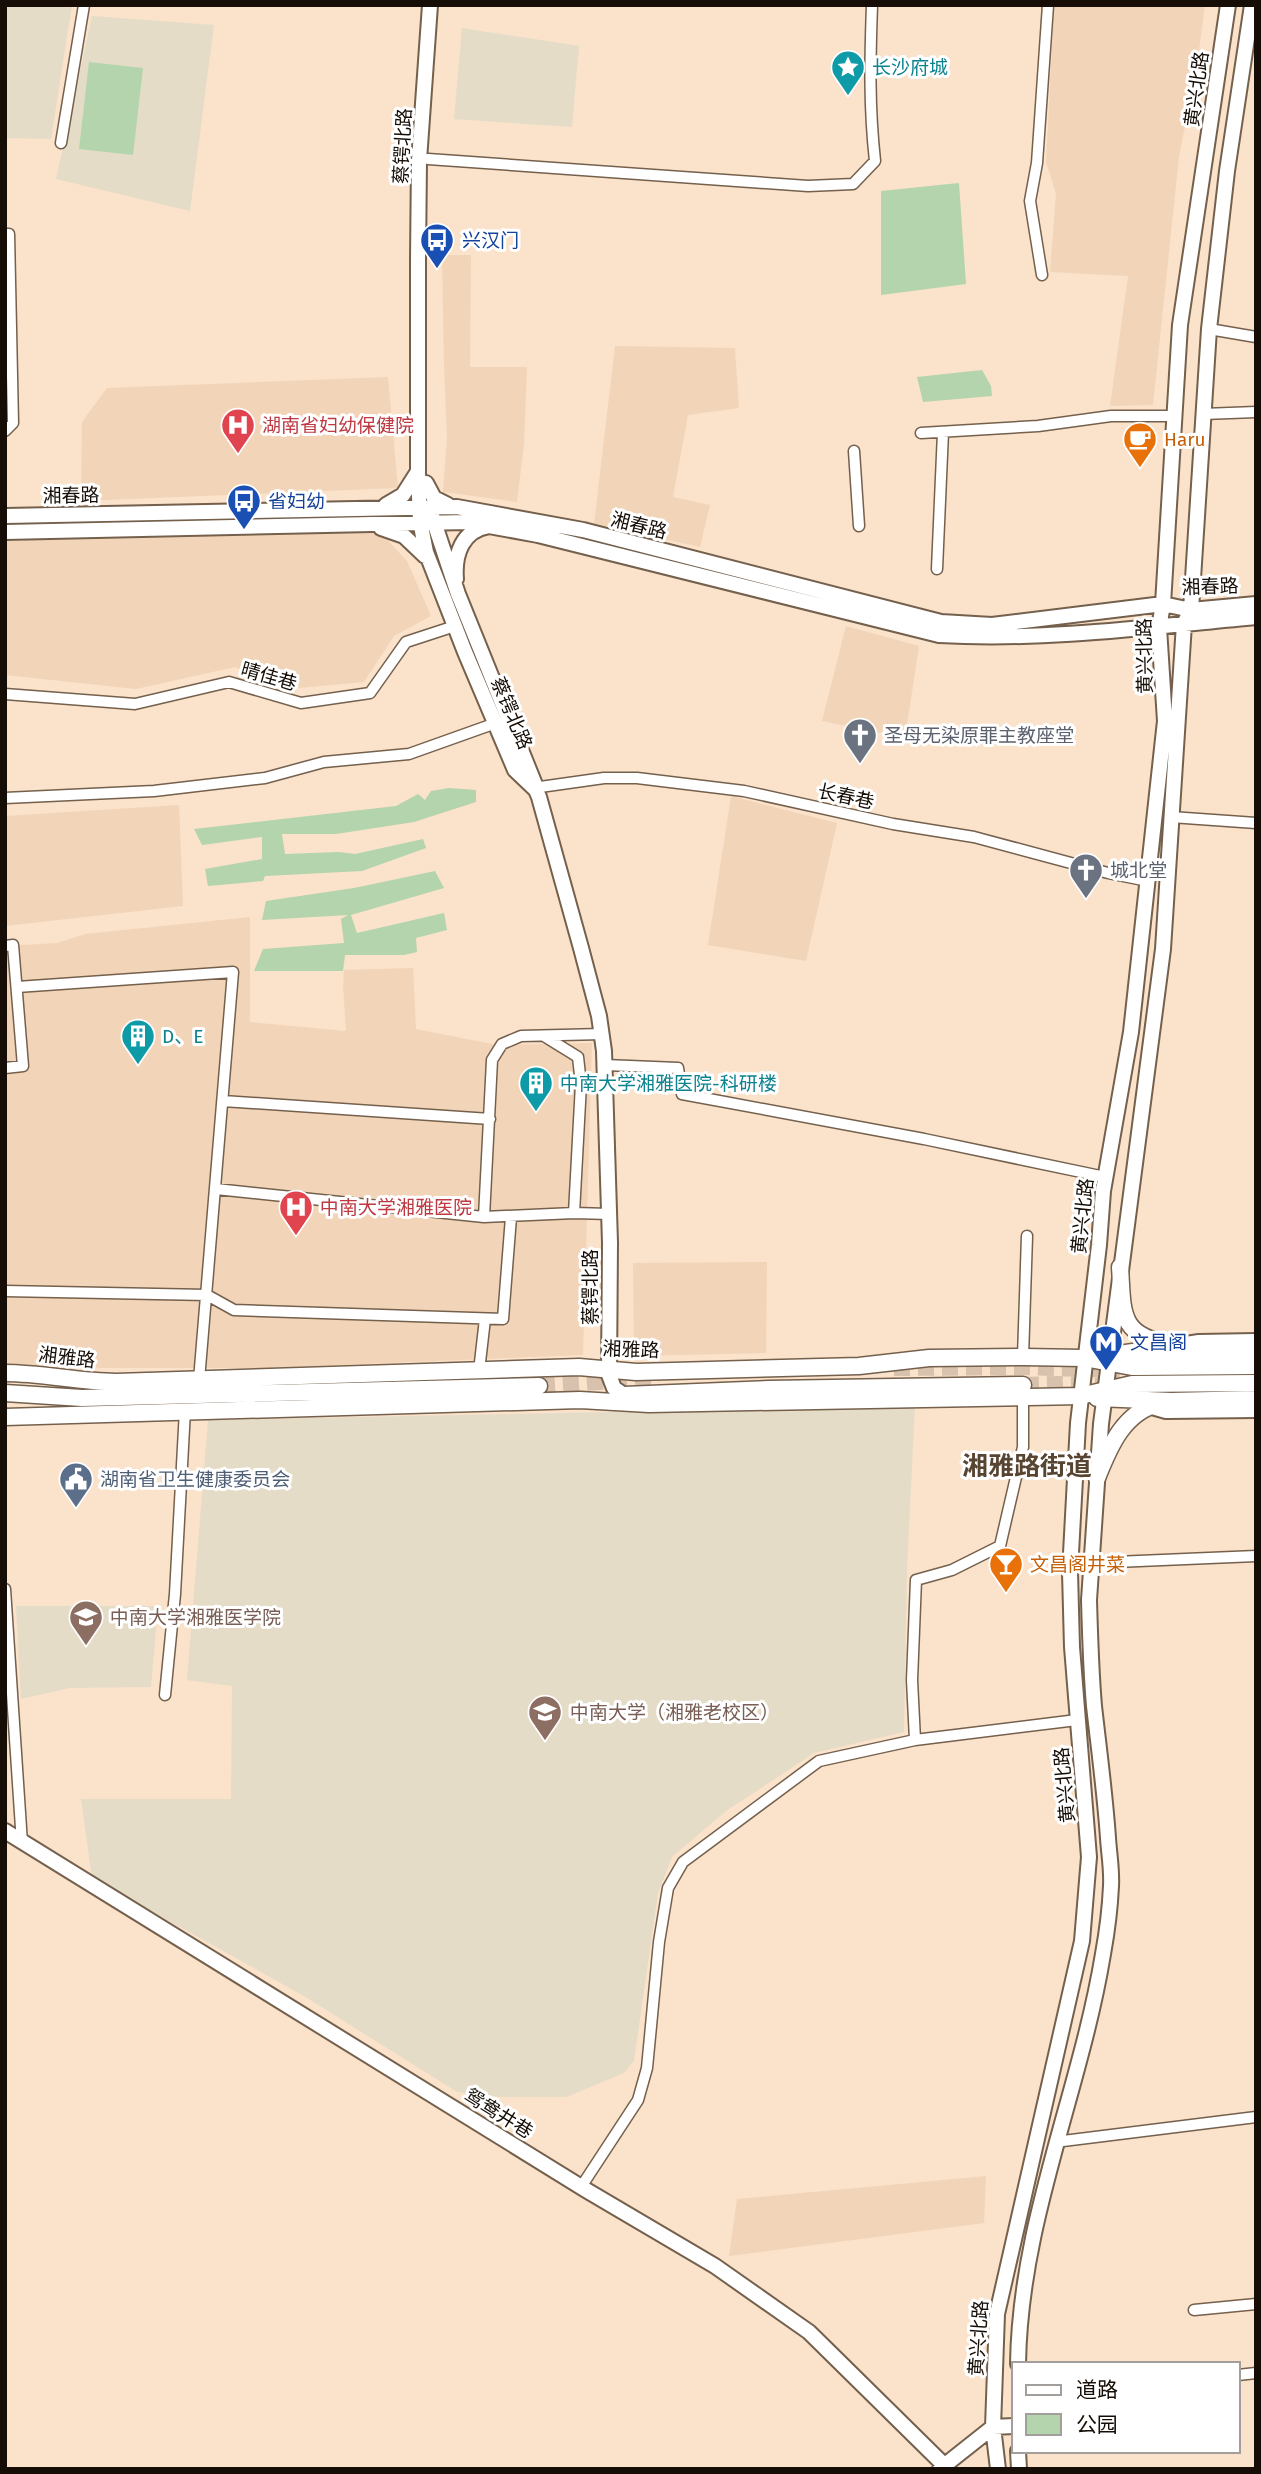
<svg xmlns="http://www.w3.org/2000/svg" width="1261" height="2474" viewBox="0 0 1261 2474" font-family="'Fira Sans','Noto Sans SC',sans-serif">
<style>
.built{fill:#f2d5b8}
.education{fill:#e5dcc7}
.green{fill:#b3d4ac}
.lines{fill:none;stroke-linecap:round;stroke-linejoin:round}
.primary-tunnel{stroke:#d8c2ad;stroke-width:16;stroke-dasharray:16 8;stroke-linecap:butt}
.street-casing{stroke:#74604c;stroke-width:13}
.secondary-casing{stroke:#74604c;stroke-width:18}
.primary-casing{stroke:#74604c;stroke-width:19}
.street{stroke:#fff;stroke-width:10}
.secondary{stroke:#fff;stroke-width:14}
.primary{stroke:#fff;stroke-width:16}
.labels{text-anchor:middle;stroke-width:6;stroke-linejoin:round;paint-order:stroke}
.culture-label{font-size:19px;fill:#0d838f;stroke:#fff;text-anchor:start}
.street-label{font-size:19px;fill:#150d06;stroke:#fff}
.transit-label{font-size:19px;fill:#164399;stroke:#fff;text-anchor:start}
.health-label{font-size:19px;fill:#be3a42;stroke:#fff;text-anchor:start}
.food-label{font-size:19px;fill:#c56008;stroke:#fff;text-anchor:start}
.worship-label{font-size:19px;fill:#5b616d;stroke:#fff;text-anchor:start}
.service-label{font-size:19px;fill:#4e5e75;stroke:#fff;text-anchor:start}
.education-label{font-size:19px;fill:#785e54;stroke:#fff;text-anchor:start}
.district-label{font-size:26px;font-weight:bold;fill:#574431;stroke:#fff}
</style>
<rect width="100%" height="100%" fill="#fae2cb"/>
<path class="built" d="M1054,5H1205L1197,65L1179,157L1153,405L1110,406L1128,276L1050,272L1056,194L1046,162Z
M442,255H471L470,367H527L524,444L517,502L443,492L447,437L444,368Z
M615,346L735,348L739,408L688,415L673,497L710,505L700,547L594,524Z
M388,377L398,488L81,501L82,422L107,388Z
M363,529L382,534L407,561L431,616L394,636L364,682L288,689L235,667L136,689L5,675V541Z
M846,626L919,646L905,738L822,721Z
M731,796L837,823L806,961L708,945Z
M179,805L183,906L5,926V816Z
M250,917V1022L346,1031L343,986L344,970L413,968L416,1029L497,1045L592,1043L583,1355L267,1368H103L5,1364V946L57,943L85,934Z
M767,1262L766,1353L634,1356L633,1263Z
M986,2176L984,2223L729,2256L737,2199Z"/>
<path class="education" d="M5,5H72L51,139L5,138Z
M92,16L214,25L190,211L56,179Z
M462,28L579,46L572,127L454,119Z
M915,1406L907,1568L904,1732L814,1753L726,1811L672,1857L658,1893L634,2061L624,2073L566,2097H502L457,2092L304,1996L92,1878L81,1799H231L232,1686L187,1680L208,1420Z
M16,1606H158L151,1687L70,1688L21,1699Z"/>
<path class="green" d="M89,62L143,68L133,155L79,149Z
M959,183L966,284L881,295V191Z
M982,370L991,386L992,396L923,402L917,377Z
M449,788L476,790V802L414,822L336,834H282L285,854L339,852L355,854L423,839L426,848L362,871L265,876L263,881L208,886L205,869L262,859V837L202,845L194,829L396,806L418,794L425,800L431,791Z
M435,871L444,888L351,915L357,933L444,913L447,930L416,938L417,952L404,955H345L343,971H254L263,949L344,943L341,919L348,915L262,920L266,901L354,888Z"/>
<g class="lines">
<path class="primary-tunnel" d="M894,1368L1024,1367L1120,1370
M1023,1385L1119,1382
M539,1386L659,1378"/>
<g class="street-casing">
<path id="street" d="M61,143L84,5
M428,159L808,186L853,184L875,161C869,106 870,61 872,5
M5,234H9L13,423L5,431
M1042,275L1030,201L1037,163L1048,5
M1209,329L1256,337
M1203,414L1256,412
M921,433L1038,426L1111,416H1174
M854,451L859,526
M937,569L943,432
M5,694L135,704L229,682L301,703L370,693L406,642L455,626
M533,788L604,778H637L744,791L893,824L974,837L1108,873L1148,881
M5,798L154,791L265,778L324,762L409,754L496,723
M1171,817L1256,823
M5,946L13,945L23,1066L5,1068
M17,987L233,972L199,1380
M544,1036L578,1057L581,1084L574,1213
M605,1065L678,1068L682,1094L924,1139L1105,1177
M223,1101L490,1119
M216,1189L484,1217L574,1213L610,1214
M484,1217L492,1060L502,1044L521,1036L602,1034
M5,1291L207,1295L234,1310L503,1319L511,1217
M1023,1357L1027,1236
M479,1371L485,1319
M1092,1563L1256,1556
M5,1589L22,1843
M165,1695L175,1594L185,1410
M915,1740L912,1680L916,1580L952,1570L1000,1546L1023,1447V1396
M1055,2142L1256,2117
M581,2187L638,2100L647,2068L659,1942L668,1888L683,1862L819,1761L915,1740L1077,1720
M1194,2310L1256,2304
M1238,2375L1256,2373"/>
</g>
<g class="secondary-casing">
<path id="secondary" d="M430,5L419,160L418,260V473L420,521L426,552L465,652L515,770L536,790L539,797L581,948L599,1016L604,1051L610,1243L609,1375L614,1388L631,1400
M426,483L434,498L448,505
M386,505L403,495L417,473
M431,513L458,594L536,787
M5,516L457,507L583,530L941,622L992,625L1163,604L1191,610L1256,604
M381,528L404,536L425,556
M5,532L467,522L538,535L939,635C1045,641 1150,627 1256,617
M456,579C454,555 462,530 489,526
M1167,1347L1199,1342L1256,1341
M1145,1405L1166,1411L1256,1410
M5,1831L586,2190L715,2266L809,2332L944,2465
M1018,2364C1020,2221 1080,2093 1103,1954C1107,1932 1110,1908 1111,1886C1112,1870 1109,1854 1108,1838C1105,1794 1099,1750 1094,1706C1091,1671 1090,1636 1089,1600L1101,1424L1163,949L1184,624L1191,610L1209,329L1227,171L1252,5
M993,2427L1014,2426
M1018,2451L1019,2469
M940,2469L993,2427
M998,2469L993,2427L997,2314L1082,1941L1089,1857L1072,1647L1070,1572L1078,1423L1099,1245L1103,1191L1131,1032L1165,721L1159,628L1163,604L1180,325L1228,5"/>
</g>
<g class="primary-casing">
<path id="primary" d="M1120,1267C1123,1311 1118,1336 1170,1344
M1098,1357L1133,1352H1256
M5,1373C43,1373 79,1382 116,1382L579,1367L636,1372L859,1366L929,1358L1023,1357L1084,1358L1132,1367L1256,1366
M5,1393L82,1398L539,1386
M624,1395L769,1389L1023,1385
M1097,1398L1171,1401L1256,1399
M5,1417L580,1400L649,1404L1080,1396L1132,1384L1256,1383
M1097,1478C1110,1445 1124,1412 1160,1403"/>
</g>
<use href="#street" class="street"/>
<use href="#secondary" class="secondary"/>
<use href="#primary" class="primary"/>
</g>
<defs>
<g id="sight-pin" transform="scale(1.75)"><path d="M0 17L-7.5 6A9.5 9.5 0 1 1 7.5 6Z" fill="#0f9aa8" stroke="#fff"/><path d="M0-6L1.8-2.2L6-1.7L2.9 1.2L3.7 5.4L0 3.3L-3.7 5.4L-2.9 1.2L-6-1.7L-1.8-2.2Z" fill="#fff"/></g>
<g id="bus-pin" transform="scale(1.75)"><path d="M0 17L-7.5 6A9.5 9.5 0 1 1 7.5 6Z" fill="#1a4fb4" stroke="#fff"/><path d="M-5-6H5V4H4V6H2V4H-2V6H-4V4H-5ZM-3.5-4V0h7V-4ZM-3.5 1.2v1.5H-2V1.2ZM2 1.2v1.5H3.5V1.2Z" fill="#fff"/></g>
<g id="hospital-pin" transform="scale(1.75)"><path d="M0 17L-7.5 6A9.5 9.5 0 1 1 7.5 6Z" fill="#e0444e" stroke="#fff"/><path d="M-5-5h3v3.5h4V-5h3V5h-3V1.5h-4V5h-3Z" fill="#fff"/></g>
<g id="cafe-pin" transform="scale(1.75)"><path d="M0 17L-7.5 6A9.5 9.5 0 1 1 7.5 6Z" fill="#e8710a" stroke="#fff"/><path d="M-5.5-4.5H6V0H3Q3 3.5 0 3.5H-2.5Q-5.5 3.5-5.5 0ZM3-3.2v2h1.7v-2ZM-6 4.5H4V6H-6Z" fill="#fff"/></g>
<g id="church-pin" transform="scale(1.75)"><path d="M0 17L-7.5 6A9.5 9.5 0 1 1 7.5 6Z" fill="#6b7280" stroke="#fff"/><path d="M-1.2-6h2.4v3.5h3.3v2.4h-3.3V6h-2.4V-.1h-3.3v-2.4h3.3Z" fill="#fff"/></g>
<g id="building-pin" transform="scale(1.75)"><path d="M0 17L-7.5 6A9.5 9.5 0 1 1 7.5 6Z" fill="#0f9aa8" stroke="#fff"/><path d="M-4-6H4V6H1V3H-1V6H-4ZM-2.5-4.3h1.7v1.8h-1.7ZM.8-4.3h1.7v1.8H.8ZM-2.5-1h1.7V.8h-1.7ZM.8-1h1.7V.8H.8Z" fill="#fff"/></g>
<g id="metro-pin" transform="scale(1.75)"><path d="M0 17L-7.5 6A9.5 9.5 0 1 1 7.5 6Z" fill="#1a4fb4" stroke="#fff"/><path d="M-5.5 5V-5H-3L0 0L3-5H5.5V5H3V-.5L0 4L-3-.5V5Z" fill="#fff"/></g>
<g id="civic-pin" transform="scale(1.75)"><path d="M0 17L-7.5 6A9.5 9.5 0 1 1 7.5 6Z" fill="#5c6f8a" stroke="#fff"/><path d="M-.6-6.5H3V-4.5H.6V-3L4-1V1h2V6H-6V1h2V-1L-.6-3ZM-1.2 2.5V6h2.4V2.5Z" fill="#fff"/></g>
<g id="bar-pin" transform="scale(1.75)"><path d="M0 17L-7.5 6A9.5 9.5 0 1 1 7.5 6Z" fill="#e8710a" stroke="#fff"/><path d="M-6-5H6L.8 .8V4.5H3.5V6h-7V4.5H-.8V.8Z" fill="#fff"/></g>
<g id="school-pin" transform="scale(1.75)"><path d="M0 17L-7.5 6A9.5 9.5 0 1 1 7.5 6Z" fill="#8d6e63" stroke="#fff"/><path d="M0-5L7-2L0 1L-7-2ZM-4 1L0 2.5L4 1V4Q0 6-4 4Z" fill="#fff"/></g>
<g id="university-pin" transform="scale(1.75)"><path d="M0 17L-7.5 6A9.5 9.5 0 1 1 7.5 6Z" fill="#8d6e63" stroke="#fff"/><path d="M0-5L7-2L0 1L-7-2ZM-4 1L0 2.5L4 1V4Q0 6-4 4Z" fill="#fff"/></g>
</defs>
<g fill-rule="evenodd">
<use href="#sight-pin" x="848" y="67"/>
<use href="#bus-pin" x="437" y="240"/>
<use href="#hospital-pin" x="238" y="425"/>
<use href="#cafe-pin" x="1140" y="439"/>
<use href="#bus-pin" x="244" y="501"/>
<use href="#church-pin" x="860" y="735"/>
<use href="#church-pin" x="1086" y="870"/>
<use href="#building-pin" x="138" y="1036"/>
<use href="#building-pin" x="536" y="1083"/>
<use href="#hospital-pin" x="296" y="1207"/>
<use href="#metro-pin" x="1106" y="1342"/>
<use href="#civic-pin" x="76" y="1479"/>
<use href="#bar-pin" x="1006" y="1564"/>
<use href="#school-pin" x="86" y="1617"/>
<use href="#university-pin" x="545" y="1712"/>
</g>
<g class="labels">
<g class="culture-label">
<text x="872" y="74">长沙府城</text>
<text x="162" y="1043">D、E</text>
<text x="560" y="1090">中南大学湘雅医院-科研楼</text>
</g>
<g class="street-label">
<text transform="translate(1196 89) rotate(-82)" y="7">黄兴北路</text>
<text transform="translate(402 146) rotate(-87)" y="7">蔡锷北路</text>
<text transform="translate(71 495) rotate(-1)" y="7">湘春路</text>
<text transform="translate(639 525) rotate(14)" y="7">湘春路</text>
<text transform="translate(1210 586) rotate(-2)" y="7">湘春路</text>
<text transform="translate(1144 656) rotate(-91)" y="7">黄兴北路</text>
<text transform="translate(269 676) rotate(16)" y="7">晴佳巷</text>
<text transform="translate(512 713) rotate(67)" y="7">蔡锷北路</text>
<text transform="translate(846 796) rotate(12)" y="7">长春巷</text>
<text transform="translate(1082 1216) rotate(-84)" y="7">黄兴北路</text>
<text transform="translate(590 1287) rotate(-90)" y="7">蔡锷北路</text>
<text transform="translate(631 1349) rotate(2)" y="7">湘雅路</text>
<text transform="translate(67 1357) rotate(7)" y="7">湘雅路</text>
<text transform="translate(1064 1785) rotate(-95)" y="7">黄兴北路</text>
<text transform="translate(499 2113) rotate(32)" y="7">鸳鸯井巷</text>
<text transform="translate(978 2338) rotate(-86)" y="7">黄兴北路</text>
</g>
<g class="transit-label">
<text x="462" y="247">兴汉门</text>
<text x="268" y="508">省妇幼</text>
<text x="1130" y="1349">文昌阁</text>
</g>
<g class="health-label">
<text x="262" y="432">湖南省妇幼保健院</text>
<text x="320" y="1214">中南大学湘雅医院</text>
</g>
<g class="food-label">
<text x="1164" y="446">Haru</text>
<text x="1030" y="1571">文昌阁井菜</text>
</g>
<g class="worship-label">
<text x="884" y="742">圣母无染原罪主教座堂</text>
<text x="1110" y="877">城北堂</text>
</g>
<g class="service-label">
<text x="100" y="1486">湖南省卫生健康委员会</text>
</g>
<g class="education-label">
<text x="110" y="1624">中南大学湘雅医学院</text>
<text x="570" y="1719">中南大学（湘雅老校区）</text>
</g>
<g class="district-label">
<text x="1027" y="1475">湘雅路街道</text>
</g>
</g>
<rect width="1261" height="2474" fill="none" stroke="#150d06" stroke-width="14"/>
<rect x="1012" y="2362" width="228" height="91" fill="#ffffff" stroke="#a19e9b" stroke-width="2"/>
<rect x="1026" y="2385" width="35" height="10" fill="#ffffff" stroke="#a19e9b" stroke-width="2"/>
<text x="1076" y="2397" font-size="21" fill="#150d06">道路</text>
<rect x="1026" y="2414" width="35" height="21" fill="#b3d4ac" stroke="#a19e9b" stroke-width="2"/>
<text x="1076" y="2432" font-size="21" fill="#150d06">公园</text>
</svg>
